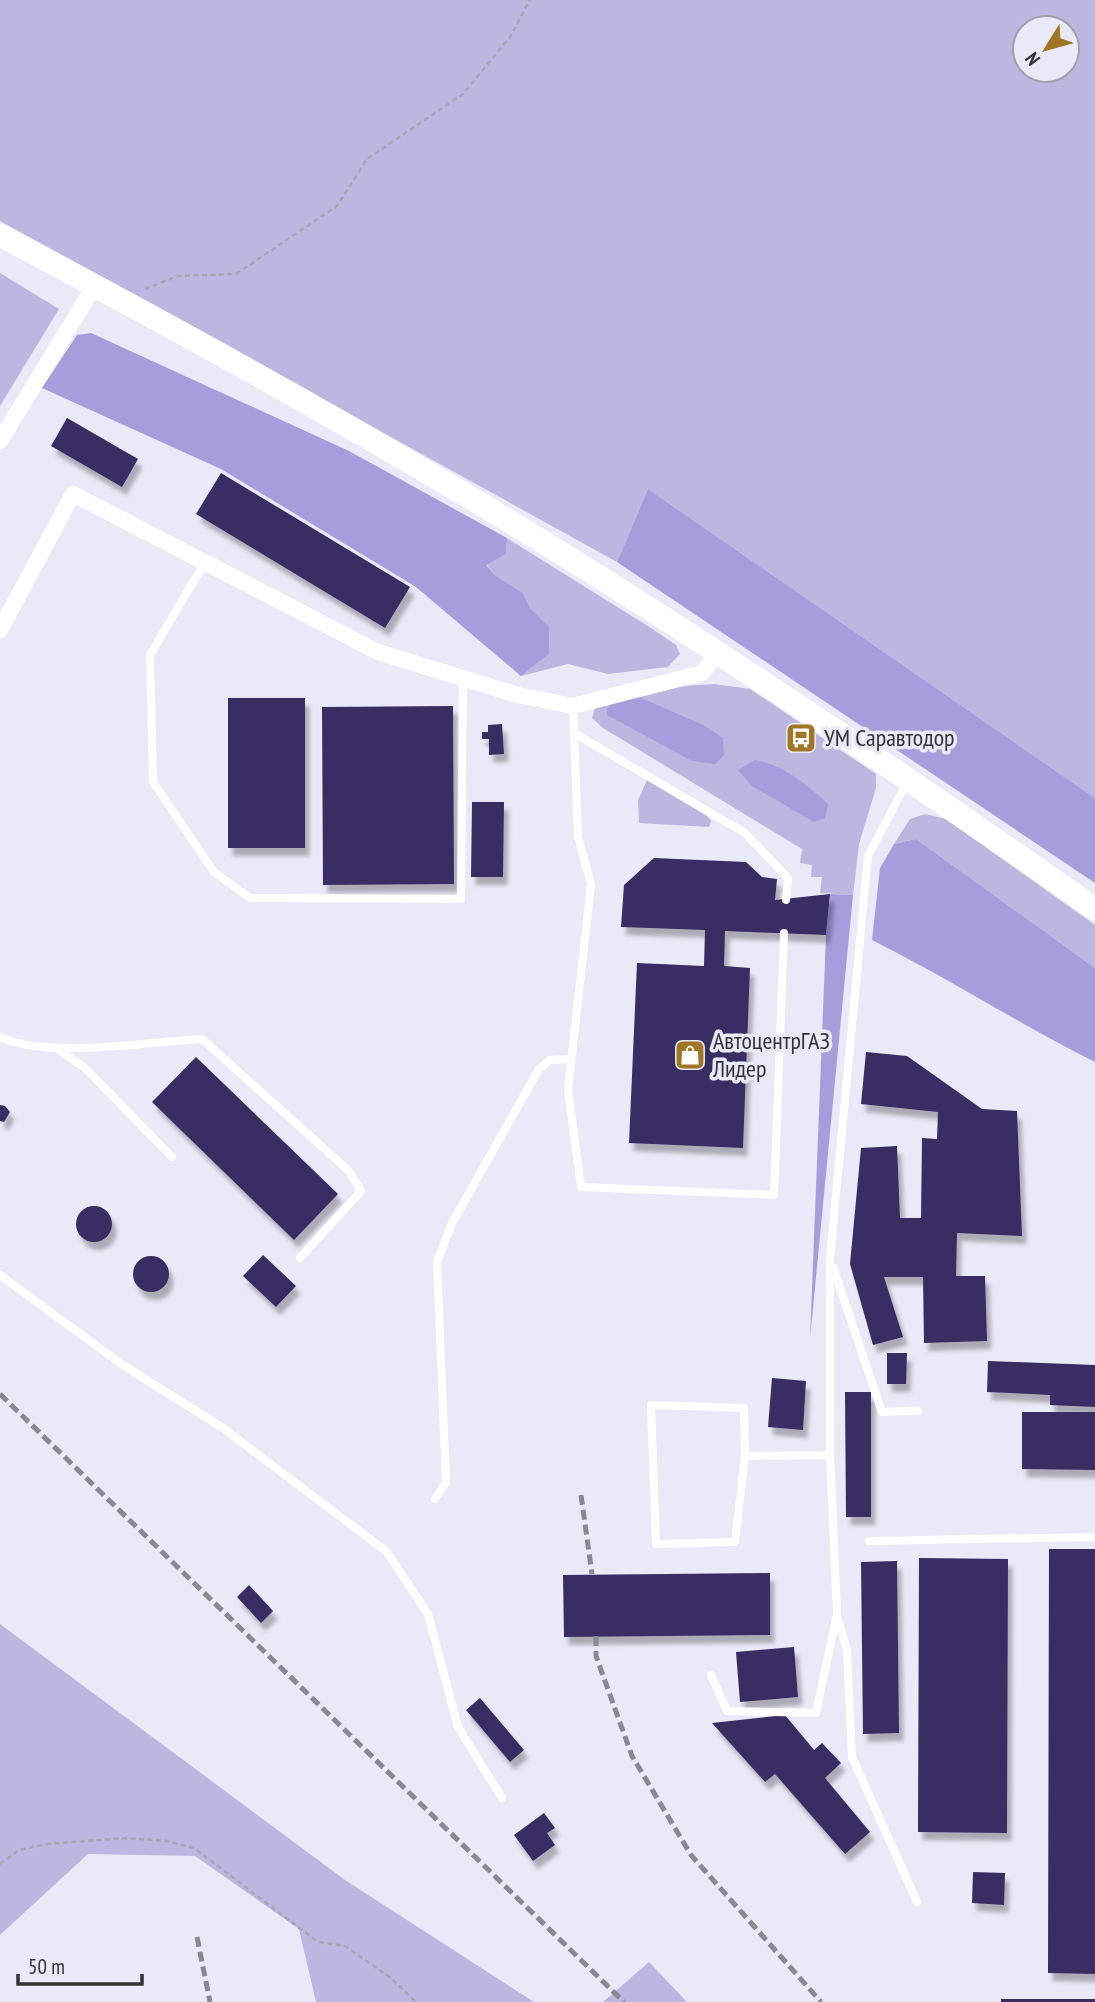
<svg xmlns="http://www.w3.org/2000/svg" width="1095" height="2002" viewBox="0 0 1095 2002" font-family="'PT Sans Narrow',sans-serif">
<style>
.green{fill:#bcb7e1;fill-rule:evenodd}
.forest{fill:#a59ddc}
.building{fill:#382d63;filter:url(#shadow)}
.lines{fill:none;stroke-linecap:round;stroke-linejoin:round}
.path{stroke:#a7a6b1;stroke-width:2.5;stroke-dasharray:5 3.5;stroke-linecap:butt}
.service{stroke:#fff;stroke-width:8}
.minor{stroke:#fff;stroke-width:16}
.secondary{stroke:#fff;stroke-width:23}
.rail{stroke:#898992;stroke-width:5;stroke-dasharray:10 5;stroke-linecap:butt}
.labels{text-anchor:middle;stroke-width:7;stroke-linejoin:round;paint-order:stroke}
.poi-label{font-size:24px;fill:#323237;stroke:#eae9f7;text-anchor:start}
</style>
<defs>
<filter id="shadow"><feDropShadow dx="4.5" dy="8" stdDeviation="2" flood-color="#0004"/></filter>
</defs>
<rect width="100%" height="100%" fill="#eae9f7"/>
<path class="green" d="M0,0H1095V798L648,489L617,562L0,221ZM1025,28H1067V70H1025Z
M0,273L59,309L0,406Z
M507,538L651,628L676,645L680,654L668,667L608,674L568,664L521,676L549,654V628L530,608L523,593L496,576L486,564L506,554Z
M714,684L750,689L876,774V788L859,844L853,895L820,893L822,877H811L812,865L800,863L802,849L603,728L592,718L596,705L623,690Z
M647,780L707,816L711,821L709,827L639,823L638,800Z
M925,814L946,819L1095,925V968L916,839L894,844L910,819Z
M0,1624L345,1880L534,2002H316L299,1929L195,1856L88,1854L0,1935Z
M649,1962L687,2002H603Z"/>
<path class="forest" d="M91,333L349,451L507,538L506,554L486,565L496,576L523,593L530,608L549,627V654L521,676L416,587L221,469L42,388L77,335Z
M648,489L1095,798V883L617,562Z
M623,690L703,725L723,738L724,755L715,764L692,761L607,715V709Z
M755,760C784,765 806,784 828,804L825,818L814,822L752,786L738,770Z
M916,839L1095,968V1062C1019,1024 948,978 872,940L880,868L894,844Z
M830,894L853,895L810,1339L826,935Z"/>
<path class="building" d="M67,418L138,459L122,487L51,446Z
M221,473L410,587L385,628L196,514Z
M228,698H305V848H228Z
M453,706L454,884L323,885L322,707Z
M502,724L504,754L489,755V739H482V732H488V725Z
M472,802H504L503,877H471Z
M654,858L746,862L762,877L777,879L775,900L830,894L826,935L725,931L724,966L750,968L743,1148L629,1143L637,963L704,966L705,930L621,927L624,885Z
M866,1052L907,1056L982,1109L1017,1111L1022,1236L957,1233L956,1276H985L987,1341L924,1343L923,1277H884L903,1337L873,1345L850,1264L861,1148L897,1146L900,1218H921L922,1138L937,1139L938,1112L861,1104Z
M196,1057L338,1194L294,1240L152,1102Z
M0,1105L5,1106L10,1112L4,1122L0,1121Z
M76 1224a18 18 0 1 1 36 0a18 18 0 1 1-36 0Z
M263,1255L296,1286L276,1307L243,1276Z
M133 1274a18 18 0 1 1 36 0a18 18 0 1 1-36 0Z
M887,1353H907L906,1384H887Z
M988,1361L1095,1365V1407L1050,1405V1395L987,1392Z
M772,1378L806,1381L803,1430L768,1427Z
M845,1392H871V1517H846Z
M1022,1412H1095V1470L1022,1469Z
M1049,1549H1095V1974L1048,1973Z
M919,1558L1008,1559L1007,1833L918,1832Z
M897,1561L899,1733L863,1734L861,1562Z
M770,1573V1635L564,1637L563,1575Z
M249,1585L273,1611L261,1623L237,1597Z
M794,1647L798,1697L740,1702L736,1652Z
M480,1698L524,1750L510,1762L466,1710Z
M785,1715L814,1750L822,1743L841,1763L825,1778L870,1832L845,1854L775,1774L765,1782L712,1723Z
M544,1813L555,1828L547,1833L555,1845L533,1861L514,1835Z
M973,1872L1005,1873L1004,1905L972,1903Z
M1001,1999H1095V2002H1001Z"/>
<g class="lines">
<path class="path" d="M145,289L178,276L236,274L337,206L367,159L463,94L510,37L530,0
M0,1864L19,1850L46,1844L125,1838L167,1841L194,1848L318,1942L345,1946L391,1978L416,2002"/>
<path class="service" d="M205,562L150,655L153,782L214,872L250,898L461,899L463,678
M573,706L578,837L591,884L568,1090L581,1187L774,1195L784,933
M574,733L745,833L788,878L786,900
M0,1037C48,1059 147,1042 202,1039L348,1170L361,1191L300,1258
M56,1048L85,1068L172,1157
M833,1267L882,1412L918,1411
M0,1275L120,1363L223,1428L387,1552L428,1614L458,1727L502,1798
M745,1456L744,1408L651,1405L656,1544L735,1542L745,1456L830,1455
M435,1499L446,1482L437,1262L452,1223L539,1069L550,1060L571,1059
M869,1541L1095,1537
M837,1616L847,1650L852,1757L917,1902
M711,1675L727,1711L816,1713L837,1614L830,1455V1258L868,856L907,782"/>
<path class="minor" d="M0,441L95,285
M0,630L73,494L378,652L518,695L573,706L702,673L718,653"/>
<path class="secondary" d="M0,235C203,343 406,455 601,578C769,684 933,795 1095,909"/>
<path class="rail" d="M0,1394L624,2002
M581,1495L592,1574
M596,1636V1656L632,1756L691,1855L821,2002
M197,1937L210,2002"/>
</g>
<defs>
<g id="bus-square" transform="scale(1.575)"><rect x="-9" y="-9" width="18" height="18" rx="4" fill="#a07625" stroke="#eae9f7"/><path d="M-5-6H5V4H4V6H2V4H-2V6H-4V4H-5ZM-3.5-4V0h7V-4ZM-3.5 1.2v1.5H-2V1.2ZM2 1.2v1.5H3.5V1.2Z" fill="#fff"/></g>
<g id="shop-square" transform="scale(1.575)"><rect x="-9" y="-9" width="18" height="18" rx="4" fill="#a07625" stroke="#eae9f7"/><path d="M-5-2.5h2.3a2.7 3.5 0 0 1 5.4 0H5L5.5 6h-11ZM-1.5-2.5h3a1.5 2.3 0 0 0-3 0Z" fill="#fff"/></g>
</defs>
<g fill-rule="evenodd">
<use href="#bus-square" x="801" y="738"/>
<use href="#shop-square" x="690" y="1055"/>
</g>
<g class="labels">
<g class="poi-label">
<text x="824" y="746">УМ Саравтодор</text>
<text x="713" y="1049">АвтоцентрГАЗ<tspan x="713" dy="28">Лидер</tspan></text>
</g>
</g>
<g transform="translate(1046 49) rotate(233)"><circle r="33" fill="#eae9f7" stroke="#a0a0aa" stroke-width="2"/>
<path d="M0-5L12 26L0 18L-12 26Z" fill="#a07625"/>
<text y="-10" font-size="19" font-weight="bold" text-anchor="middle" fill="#323237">N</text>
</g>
<path d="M18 1974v10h124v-10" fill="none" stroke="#323237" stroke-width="3.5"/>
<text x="28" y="1974" font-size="21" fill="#323237" stroke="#eae9f7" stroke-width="5" paint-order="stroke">50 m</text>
</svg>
